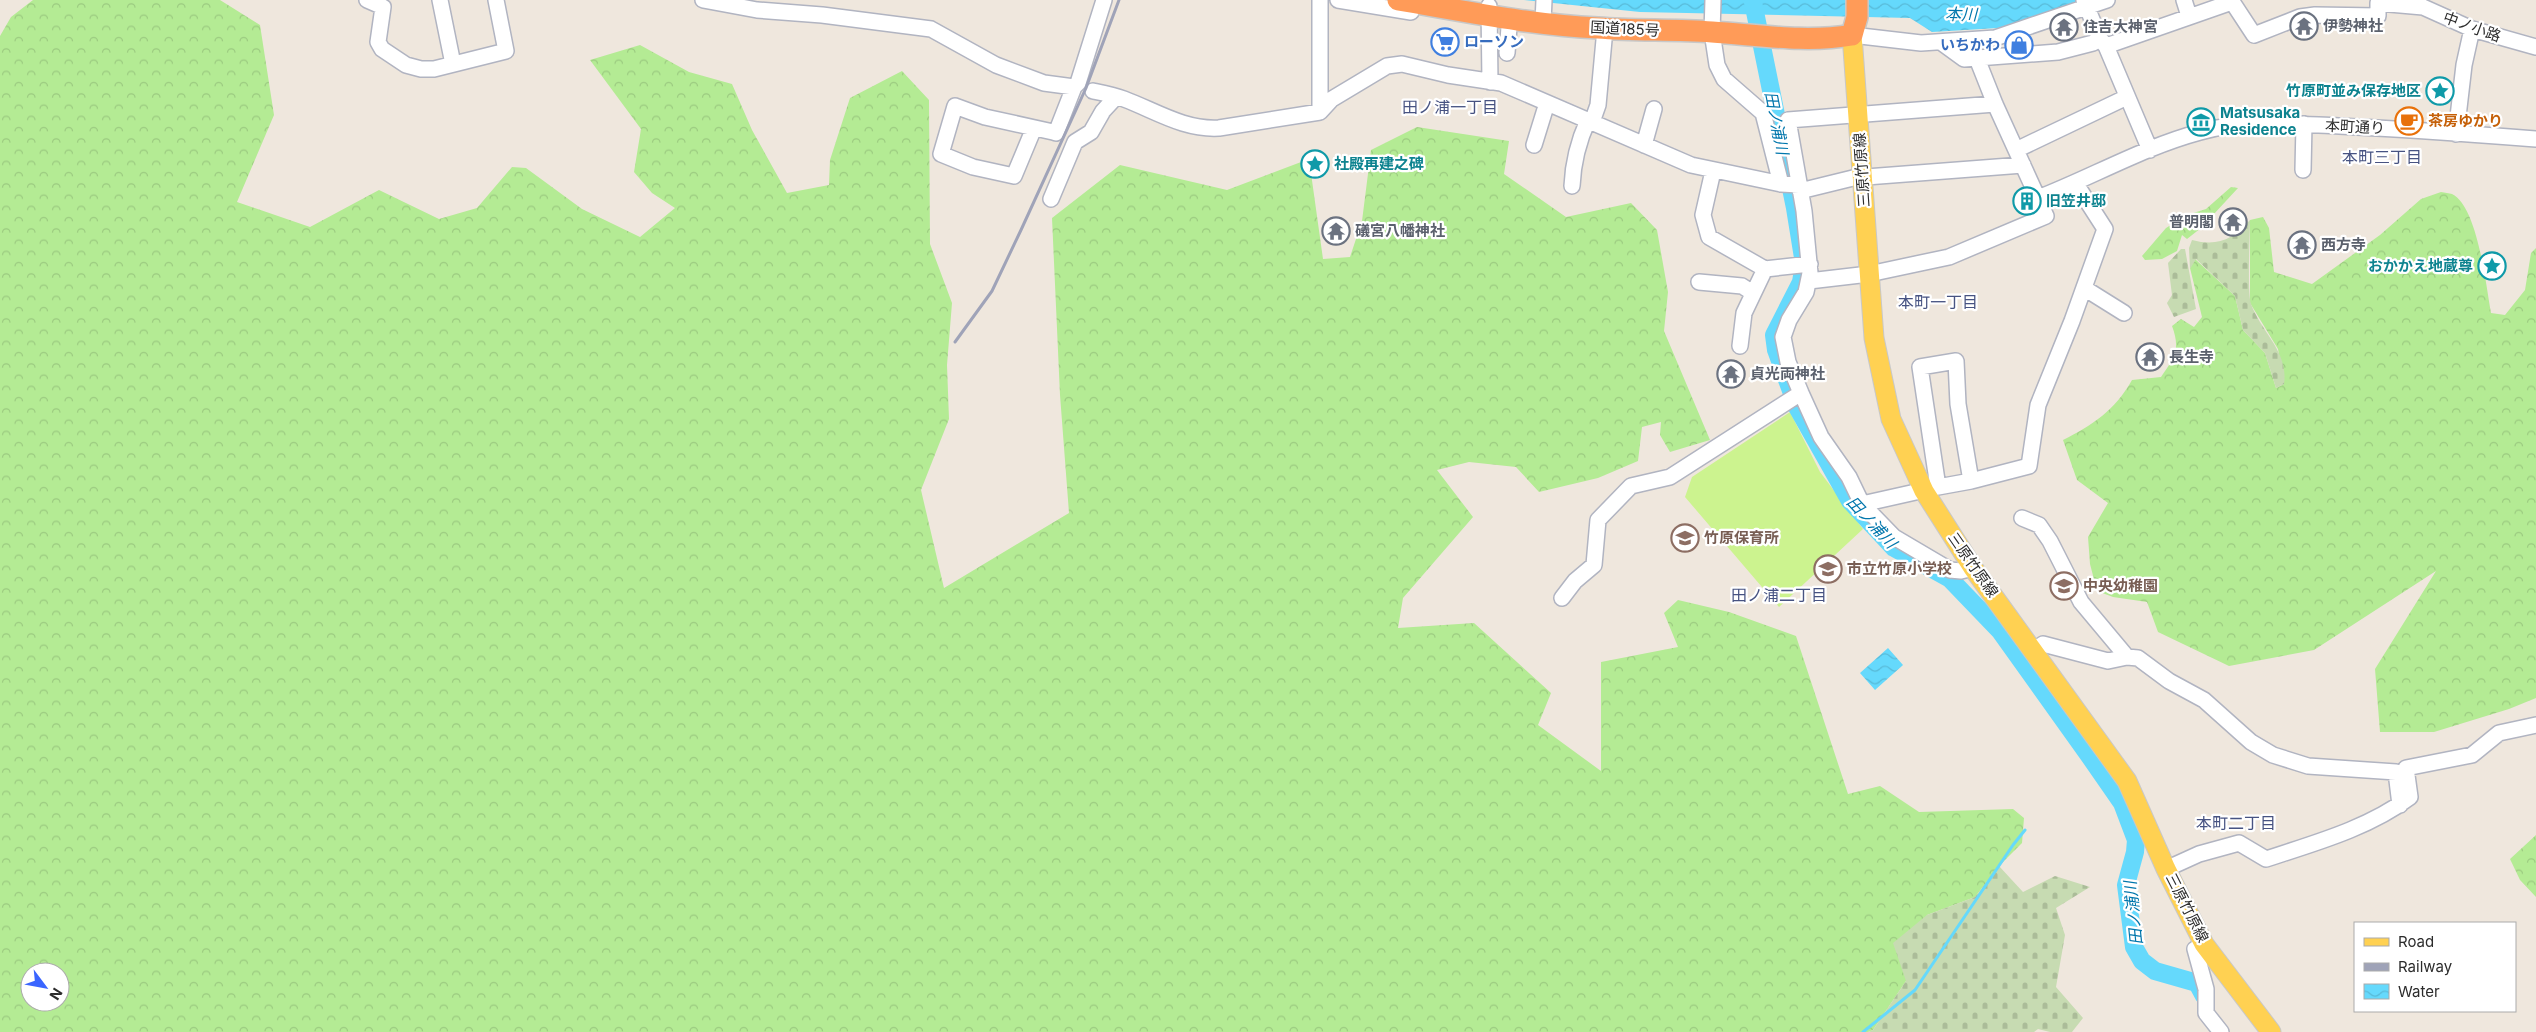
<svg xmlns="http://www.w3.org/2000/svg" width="2536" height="1032" viewBox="0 0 2536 1032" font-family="Inter,'Noto Sans JP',sans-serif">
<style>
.forest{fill:url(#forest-crowns);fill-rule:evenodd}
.cemetery{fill:url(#cemetery-stones)}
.pitch{fill:#ccf38f}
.water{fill:url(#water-waves)}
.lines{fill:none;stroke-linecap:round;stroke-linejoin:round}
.stream{stroke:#65d9fc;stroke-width:3}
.river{stroke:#65d9fc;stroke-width:18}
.minor-casing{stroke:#b1b4c1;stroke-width:18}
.major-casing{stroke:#c8c8c8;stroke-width:21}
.highway-casing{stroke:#c8c8c8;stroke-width:24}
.minor{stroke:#fff;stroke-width:15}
.major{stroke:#ffd152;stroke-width:19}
.highway{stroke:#ff9b58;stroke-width:21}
.rail{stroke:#9fa3b8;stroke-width:3}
.labels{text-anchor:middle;stroke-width:4.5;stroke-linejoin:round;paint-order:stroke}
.worship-label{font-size:15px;font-weight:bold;fill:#5b616d;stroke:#fff;text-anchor:start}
.street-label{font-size:15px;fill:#2c2c2c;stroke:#fff}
.shop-label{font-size:15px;font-weight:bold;fill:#366cbe;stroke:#fff;text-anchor:start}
.culture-label{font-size:15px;font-weight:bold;fill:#0d838f;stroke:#fff;text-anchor:start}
.food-label{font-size:15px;font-weight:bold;fill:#c56008;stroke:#fff;text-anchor:start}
.education-label{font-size:15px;font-weight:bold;fill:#785e54;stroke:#fff;text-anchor:start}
.water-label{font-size:16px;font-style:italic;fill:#0076ac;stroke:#fff}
.neighbourhood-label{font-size:16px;fill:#475382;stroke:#fff}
</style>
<defs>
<pattern id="forest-crowns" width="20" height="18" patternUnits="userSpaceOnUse" patternTransform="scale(1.25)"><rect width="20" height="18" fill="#b4eb94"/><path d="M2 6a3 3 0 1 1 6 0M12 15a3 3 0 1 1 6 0" fill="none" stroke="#9bca80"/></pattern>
<pattern id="cemetery-stones" width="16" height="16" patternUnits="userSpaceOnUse" patternTransform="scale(1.25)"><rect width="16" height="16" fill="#c7dbb2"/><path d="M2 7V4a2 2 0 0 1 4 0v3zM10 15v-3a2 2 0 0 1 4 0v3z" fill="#abbc99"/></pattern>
<pattern id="water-waves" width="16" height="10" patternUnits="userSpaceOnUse" patternTransform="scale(1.25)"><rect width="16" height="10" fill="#65d9fc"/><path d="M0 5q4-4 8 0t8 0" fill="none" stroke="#58bad8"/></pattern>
</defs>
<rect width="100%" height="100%" fill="#efe7dd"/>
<path class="forest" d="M33,0H220L260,25L274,115L237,202L310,227L379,190L439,219L477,208L512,167L526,168L582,209L640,237L675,208L652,193L634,172L641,129L590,60L640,45L689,72L732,84L752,130L787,193L829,185L830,160L850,98L902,71L929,100L930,244L952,303L947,365L949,419L921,490L944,588L1069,513L1060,395L1052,218L1120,165L1227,190L1309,159L1323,259L1350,257L1362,221L1371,150L1417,127L1509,141L1504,174L1566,217L1631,203L1657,230L1668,292L1664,331L1710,440L1670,452L1660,435L1661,422L1642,427L1638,461L1598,478L1539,492L1516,467L1469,462L1437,470L1473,517L1403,598L1398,628L1474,623L1551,693L1538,725L1601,771V662L1678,647L1664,613L1678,600L1729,612L1796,636L1848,794L1880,786L1919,812L2013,809L2024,818L2022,843L1999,866L1975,897L1927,915L1906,981L1873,1030L1868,1032H0V36L11,17ZM30,972H60V1002H30Z
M2231,187L2238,188L2201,228L2187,239L2182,235L2177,251L2162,259L2145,260L2142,256L2166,228L2187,215L2206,209Z
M2441,192C2445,193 2449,193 2452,194C2478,207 2486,286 2491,313L2505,315L2525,290L2531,253L2536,248V698L2509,709L2434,732H2380L2375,669L2436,571L2314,650L2229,666L2158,632L2147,602L2113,597L2097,591L2090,564L2088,537L2108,503L2077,480L2063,440C2093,425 2115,410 2132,380L2161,377C2174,358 2181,350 2172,326L2181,319L2194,327L2202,317L2190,268L2195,259L2235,296L2243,330L2265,353L2276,388L2284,384L2278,349L2250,303V220L2263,217L2269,228L2274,272L2312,284L2380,235L2421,199Z
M2536,835V897L2520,880L2510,859Z"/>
<path class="cemetery" d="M2250,220C2250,236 2247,292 2251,304C2261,332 2289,352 2284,384L2276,388L2265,353L2243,330L2235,296L2196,259L2190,269L2189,248L2192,240C2218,247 2233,239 2250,220Z
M2181,249H2185L2196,309L2174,317L2167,303L2172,295L2168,263Z
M1999,866L2023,892L2055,876L2090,887L2056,908L2065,935L2056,987L2083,1018L2072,1032H2050L2038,1029L2034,1032H1868L1873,1030L1906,981L1893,943L1927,915L1975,897Z"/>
<path class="pitch" d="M1790,412L1820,472L1863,529L1779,607L1685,497L1692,477Z"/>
<path class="water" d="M1524,0H2089L1998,28L1932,32L1910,18L1640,12Z
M1888,648L1903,665L1875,690L1860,673Z"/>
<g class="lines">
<path class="stream" d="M1863,1032L1915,990L2013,845L2025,830"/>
<path class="river" d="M1753,2L1795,208L1804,264L1801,282L1774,335L1776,350L1797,407L1850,501L1894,548L1950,579L2000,631L2090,757L2122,803L2136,840L2135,852L2126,885L2134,947L2142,961L2155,971L2197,983L2204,996"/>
<g class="minor-casing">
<path id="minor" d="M367,0L383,7L378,42L382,49L406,65L421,69H434L506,51L496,0
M440,0L453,64
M703,0L757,10L822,15L931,29L996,65L1044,83L1074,87L1078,83L1104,0
M1320,0V112
M1338,0L1411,12
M1713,0L1712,32L1717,65L1724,79L1763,113L1781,184
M2084,0L2100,39L2106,46L2150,150
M2184,0L2189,16
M2231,0L2254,35L2300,17L2315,15L2378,16V3L2423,7L2472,29L2536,47
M1489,6L1490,82
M1543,22L1544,0
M1852,35L1921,43L1995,38L2107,0
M1942,43L1964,59L2058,52L2093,43L2100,39
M2106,46L2232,2
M1507,53L1509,27
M1093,91C1103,93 1114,95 1124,99C1156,111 1184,130 1219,128L1320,112L1332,99L1387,66L1402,64L1448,75L1501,83L1691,165L1781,184L1799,185
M1592,122L1598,105L1605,29
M1034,128L1014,176L973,167L941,154L955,106L985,117L1053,132L1056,133L1074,87
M2456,134L2464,65L2472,29
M1534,145L1547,103
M1644,145L1654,109
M2016,150L2127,97
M2303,170L2304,124
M1713,171L1703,215L1709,237L1765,269
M1572,186C1573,162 1578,142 1588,120
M1800,191L1853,178L2023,165
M2038,198C2092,177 2144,147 2200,132C2246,119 2292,124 2339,126C2405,129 2471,134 2536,139
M1051,199L1075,142L1091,132L1103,111L1116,97
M1809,281L1869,274L1949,257L2046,216L1995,104L1970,41
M1699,282L1742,286L1753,293
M2084,288L2124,313
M1740,346L1744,313L1765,269L1810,264
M1938,487L1971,481
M1862,504L1938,487L1920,367L1956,361L1958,404L1971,481L2029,466L2038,405L2072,321L2105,229L2076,184
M2022,518L2039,525L2050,541L2081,602L2127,657
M1973,568L1961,571L1950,570L1894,537L1862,504L1849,477L1821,437L1801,393L1788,362L1783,337L1789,320L1806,292L1810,273L1804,211L1788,120L1995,104
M1562,598L1575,581L1594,565L1598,520L1631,486L1670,477L1801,393
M2033,651L2043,644L2108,661L2127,657L2138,658L2169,681L2204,700L2251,742L2273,755L2308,766L2396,772L2400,805
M2166,869L2199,854L2239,843L2266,859C2315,843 2369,828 2410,797L2406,768L2472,755L2499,733L2536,725
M2204,944L2195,949L2206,989V1013L2221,1032"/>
</g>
<g class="major-casing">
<path id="major" d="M1852,35L1874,338L1891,419L1924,491L1973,568L2127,781L2166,869L2204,944L2271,1032"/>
</g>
<g class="highway-casing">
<path id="highway" d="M1398,0C1464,11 1531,25 1598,28C1636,31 1674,29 1712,32C1759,35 1806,43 1852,35
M1852,35L1857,17V0"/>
</g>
<use href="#minor" class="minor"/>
<use href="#major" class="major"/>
<use href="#highway" class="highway"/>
<path class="rail" d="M955,342L992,291L1021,230L1086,88L1119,0"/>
</g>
<defs>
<g id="temple-ring" transform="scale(1.4375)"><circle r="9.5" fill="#fff" stroke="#6b7280" stroke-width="1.5"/><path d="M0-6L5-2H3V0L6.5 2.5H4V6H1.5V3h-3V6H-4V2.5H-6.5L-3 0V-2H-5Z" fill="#6b7280"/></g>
<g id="supermarket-ring" transform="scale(1.4375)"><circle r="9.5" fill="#fff" stroke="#3f7fe0" stroke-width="1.5"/><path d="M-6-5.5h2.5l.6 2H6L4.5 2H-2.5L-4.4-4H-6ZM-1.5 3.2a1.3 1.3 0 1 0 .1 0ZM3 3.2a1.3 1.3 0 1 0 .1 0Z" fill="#3f7fe0"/></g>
<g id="shop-ring" transform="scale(1.4375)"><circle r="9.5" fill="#fff" stroke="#3f7fe0" stroke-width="1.5"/><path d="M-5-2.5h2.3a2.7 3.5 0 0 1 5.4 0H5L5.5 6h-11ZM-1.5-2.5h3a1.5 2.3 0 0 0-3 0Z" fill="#3f7fe0"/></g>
<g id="sight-ring" transform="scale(1.4375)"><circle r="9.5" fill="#fff" stroke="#0f9aa8" stroke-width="1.5"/><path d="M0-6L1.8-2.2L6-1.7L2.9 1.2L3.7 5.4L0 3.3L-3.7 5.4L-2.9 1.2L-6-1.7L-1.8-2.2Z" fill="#0f9aa8"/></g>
<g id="cafe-ring" transform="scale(1.4375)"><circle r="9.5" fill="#fff" stroke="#e8710a" stroke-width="1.5"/><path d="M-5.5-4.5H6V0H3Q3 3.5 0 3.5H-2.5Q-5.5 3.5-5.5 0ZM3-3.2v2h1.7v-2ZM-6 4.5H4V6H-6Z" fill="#e8710a"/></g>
<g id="museum-ring" transform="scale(1.4375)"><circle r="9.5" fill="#fff" stroke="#0f9aa8" stroke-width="1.5"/><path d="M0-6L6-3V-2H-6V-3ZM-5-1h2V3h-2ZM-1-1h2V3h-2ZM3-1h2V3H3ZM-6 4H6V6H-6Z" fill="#0f9aa8"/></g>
<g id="building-ring" transform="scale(1.4375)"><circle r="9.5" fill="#fff" stroke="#0f9aa8" stroke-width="1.5"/><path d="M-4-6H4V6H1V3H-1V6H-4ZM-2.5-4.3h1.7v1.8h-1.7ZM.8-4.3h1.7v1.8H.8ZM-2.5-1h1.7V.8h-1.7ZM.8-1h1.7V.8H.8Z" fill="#0f9aa8"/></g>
<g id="school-ring" transform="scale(1.4375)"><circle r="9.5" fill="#fff" stroke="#8d6e63" stroke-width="1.5"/><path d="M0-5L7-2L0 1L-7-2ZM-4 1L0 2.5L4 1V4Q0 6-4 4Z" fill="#8d6e63"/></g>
</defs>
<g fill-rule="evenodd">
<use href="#temple-ring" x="2304" y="26"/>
<use href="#temple-ring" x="2064" y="27"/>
<use href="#supermarket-ring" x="1445" y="42"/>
<use href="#shop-ring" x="2019" y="45"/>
<use href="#sight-ring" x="2440" y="91"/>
<use href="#cafe-ring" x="2409" y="121"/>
<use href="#museum-ring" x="2201" y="122"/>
<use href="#sight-ring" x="1315" y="164"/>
<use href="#building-ring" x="2027" y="201"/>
<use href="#temple-ring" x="2233" y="222"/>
<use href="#temple-ring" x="1336" y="231"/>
<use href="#temple-ring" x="2302" y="245"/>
<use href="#sight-ring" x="2492" y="266"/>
<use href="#temple-ring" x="2150" y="357"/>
<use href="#temple-ring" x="1731" y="374"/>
<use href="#school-ring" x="1685" y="538"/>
<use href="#school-ring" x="1828" y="569"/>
<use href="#school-ring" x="2064" y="586"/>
</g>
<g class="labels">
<g class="worship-label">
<text x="2323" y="31">伊勢神社</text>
<text x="2083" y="32">住吉大神宮</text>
<text x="2214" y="227" text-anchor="end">普明閣</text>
<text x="1355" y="236">礒宮八幡神社</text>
<text x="2321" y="250">西方寺</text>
<text x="2169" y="362">長生寺</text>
<text x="1750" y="379">貞光両神社</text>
</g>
<g class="street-label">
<text transform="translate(2472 27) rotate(20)" y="5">中ノ小路</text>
<text transform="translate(1625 29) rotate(3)" y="5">国道185号</text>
<text transform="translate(2355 127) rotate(3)" y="5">本町通り</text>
<text transform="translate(1862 170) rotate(-94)" y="5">三原竹原線</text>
<text transform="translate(1973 565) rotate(55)" y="5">三原竹原線</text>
<text transform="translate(2187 908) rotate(63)" y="5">三原竹原線</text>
</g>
<g class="shop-label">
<text x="1464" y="47">ローソン</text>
<text x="2000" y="50" text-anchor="end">いちかわ</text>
</g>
<g class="culture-label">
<text x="2421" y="96" text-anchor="end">竹原町並み保存地区</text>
<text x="2220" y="118">Matsusaka<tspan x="2220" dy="17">Residence</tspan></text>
<text x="1334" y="169">社殿再建之碑</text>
<text x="2046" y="206">旧笠井邸</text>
<text x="2473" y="271" text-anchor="end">おかかえ地蔵尊</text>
</g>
<g class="food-label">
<text x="2428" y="126">茶房ゆかり</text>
</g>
<g class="education-label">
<text x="1704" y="543">竹原保育所</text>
<text x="1847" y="574">市立竹原小学校</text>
<text x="2083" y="591">中央幼稚園</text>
</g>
<g class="water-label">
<text transform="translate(1961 14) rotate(1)" y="6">本川</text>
<text transform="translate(1777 123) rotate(79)" y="6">田ノ浦川</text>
<text transform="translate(1872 522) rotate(47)" y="6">田ノ浦川</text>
<text transform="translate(2133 913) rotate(-96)" y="6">田ノ浦川</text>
</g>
<g class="neighbourhood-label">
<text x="1450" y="113">田ノ浦一丁目</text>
<text x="2382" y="163">本町三丁目</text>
<text x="1938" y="308">本町一丁目</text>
<text x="1779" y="601">田ノ浦二丁目</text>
<text x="2236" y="829">本町二丁目</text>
</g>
</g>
<rect x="2354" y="922" width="162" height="90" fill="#ffffff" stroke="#ababab"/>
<rect x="2364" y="938" width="25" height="8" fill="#ffd152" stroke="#ababab"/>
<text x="2398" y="947" font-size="15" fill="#2c2c2c">Road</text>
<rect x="2364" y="963" width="25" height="8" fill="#9fa3b8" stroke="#ababab"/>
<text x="2398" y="972" font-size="15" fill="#2c2c2c">Railway</text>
<rect x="2364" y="984" width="25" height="15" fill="url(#water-waves)" stroke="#ababab"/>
<text x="2398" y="997" font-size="15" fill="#2c2c2c">Water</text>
<g transform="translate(45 987) rotate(122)"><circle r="24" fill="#ffffff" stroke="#ababab"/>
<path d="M0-4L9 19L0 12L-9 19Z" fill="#3a65ff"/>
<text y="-8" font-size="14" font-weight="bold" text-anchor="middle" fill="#2c2c2c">N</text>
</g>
</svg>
